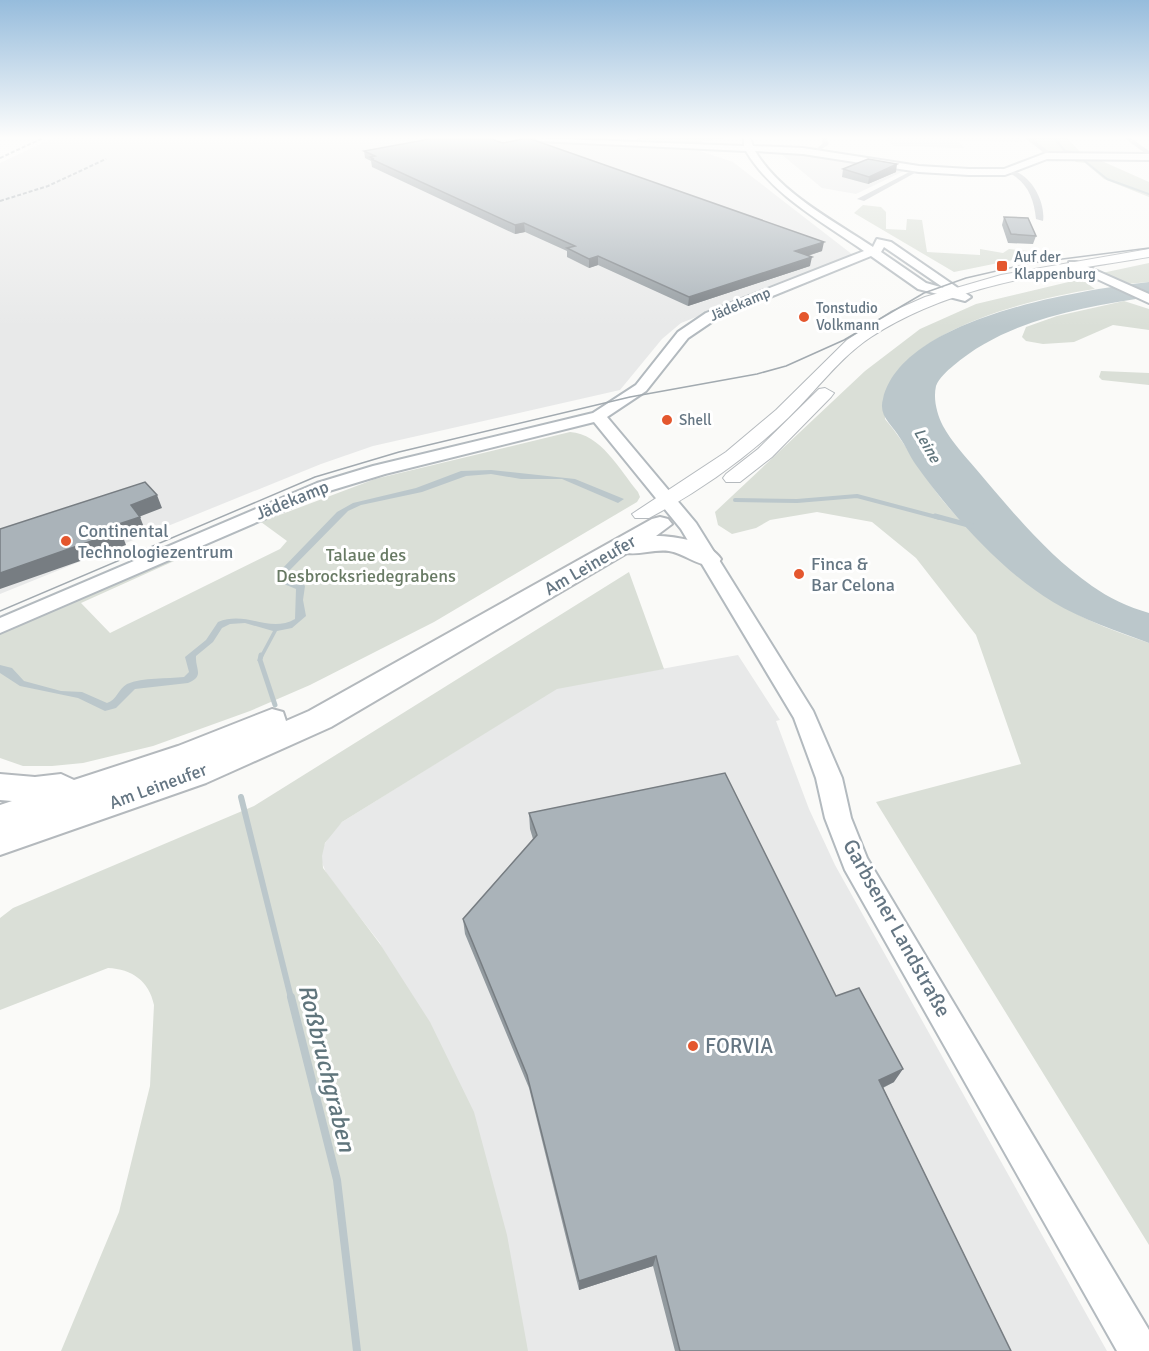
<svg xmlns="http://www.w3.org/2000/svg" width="1149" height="1351" viewBox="0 0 1149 1351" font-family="Signika,sans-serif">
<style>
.built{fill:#e8e9e9}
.green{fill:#dadfd7}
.water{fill:#bbc7cb}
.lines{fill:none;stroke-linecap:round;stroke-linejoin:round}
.stream-far4{stroke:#bbc7cb;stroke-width:2}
.stream-far3{stroke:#bbc7cb;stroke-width:4}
.stream-far2{stroke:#bbc7cb;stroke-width:5}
.stream-far1{stroke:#bbc7cb;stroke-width:6}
.stream{stroke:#bbc7cb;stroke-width:8}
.secondary-casing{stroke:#b3babf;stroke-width:4}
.primary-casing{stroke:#b5babe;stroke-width:2}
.highway-casing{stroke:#b4b9bd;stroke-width:4}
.street{fill:#c3c8cc;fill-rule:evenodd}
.secondary{fill:#fff;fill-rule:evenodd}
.primary{fill:#fff;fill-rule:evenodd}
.highway{fill:#fff;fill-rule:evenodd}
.tram{stroke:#a2aab0;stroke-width:1.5}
.rail{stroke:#a2aab0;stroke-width:2;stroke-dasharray:4 2;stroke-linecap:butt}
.wall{fill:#929a9f}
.shaded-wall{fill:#777d82}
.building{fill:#aab3b9;stroke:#777d82;stroke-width:1.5}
.poi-dot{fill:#e4572e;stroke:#fff;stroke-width:2}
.labels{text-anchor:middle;stroke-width:6;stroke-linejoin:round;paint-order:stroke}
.far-poi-label{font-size:15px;fill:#657683;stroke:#fff;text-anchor:start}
.far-street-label{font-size:15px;fill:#657683;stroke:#fff}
.far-water-label{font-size:16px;font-style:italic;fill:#60757c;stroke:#fff}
.street-label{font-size:18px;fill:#657683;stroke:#fff}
.poi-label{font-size:18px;fill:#657683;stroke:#fff;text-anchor:start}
.park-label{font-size:18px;fill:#687a64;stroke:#fff}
.near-street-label{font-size:21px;fill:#657683;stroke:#fff}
.near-poi-label{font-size:21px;fill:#657683;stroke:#fff;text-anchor:start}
.near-water-label{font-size:24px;font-style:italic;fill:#60757c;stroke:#fff}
</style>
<rect width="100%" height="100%" fill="#fafaf8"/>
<path class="built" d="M53,138H476L700,151L733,162L853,255L681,323L662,339L620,390L373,446L321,464L0,594V163Z
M871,138H1019L1023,142L958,141L964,148L893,146L886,138Z
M786,153L902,167L906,170L856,194L822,188L781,154Z
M738,655L780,720L776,721L809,809L835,865L1107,1351H527L380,943L327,875L321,860L323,847L330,835L342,822L557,688Z"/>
<path class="green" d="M637,138H728L693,143L636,140Z
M1033,138H1067L1081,153H1049Z
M1071,158H1095L1149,182V197L1104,179L1085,163L1076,162Z
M863,205L881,207L886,212V229L906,230L907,219L922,220L927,252L980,255V249L1003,253L1009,249L1047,253L954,272L854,213Z
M1149,263V282L1127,284L1102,273Z
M1081,279L1095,289C1035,298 921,325 890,383C885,392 886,409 885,419C909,447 925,481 950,509C989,553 1035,595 1089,620C1108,629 1129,636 1149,643V1245L876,802L1021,764L976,635L916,558L872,522L817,512L770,520L756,528L732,534L718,525L715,512L865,371L920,329L976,304Z
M1124,301L1149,309V330L1113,325L1074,342L1043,344L1026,341L1022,337L1026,327L1057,316Z
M1101,371L1149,373V385L1102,380L1099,377Z
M570,432C601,434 619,469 638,492L640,497L637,502L434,622L310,685L250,711L153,746L83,763L52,766H23L0,758V634L201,546L203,548L81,603L110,633L280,549L287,541L261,522L375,479Z
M629,572L664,669L557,689L342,822L325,843L322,856L323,868L380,944L430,1022L474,1112L507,1235L528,1351H61L119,1212L150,1086L154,1005C149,981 132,969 108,968L0,1010V918L13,908L254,806Z"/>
<path class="water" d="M1149,282V297C1083,307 1006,320 953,366C947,371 939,378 936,386C933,399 937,414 943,426C951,441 965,456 976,469C1011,510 1047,555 1092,586C1109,598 1128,607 1149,613V643C1117,631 1083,620 1053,602C1000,570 952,515 916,465C910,457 906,446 900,438C892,424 878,416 883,399C902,317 1081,290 1149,282Z
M491,470L575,479L624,499L618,503L562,479H521L491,474L466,476L422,492L361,505L348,511L287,573L288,577L301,581L305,586L303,600L306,616L292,628L277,631L262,659L257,661L273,631L245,623L230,624L222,628L213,642L196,656C195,669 205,676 188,683L135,689L116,708L105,711L78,698L20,686L0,673V665L12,668L24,681L61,691L82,692L107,703C117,700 118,689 127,684C143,677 167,679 184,677L189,672L185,657L206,640L218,622C247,610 269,634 295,619L296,589L277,581L278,573L337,512L353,503L416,488L461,471Z"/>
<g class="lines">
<path class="stream-far4" d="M1054,138L1065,151L1076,153
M1081,158L1107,179L1149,194"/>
<path class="stream-far3" d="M735,500L797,501L857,496L940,518"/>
<path class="stream-far2" d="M935,516L972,526
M261,655L260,660L275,705"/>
<path class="stream-far1" d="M241,797L291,998"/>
<path class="stream" d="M291,997L337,1180L357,1351"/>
<g class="secondary-casing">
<path id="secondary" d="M535,138L744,146V138H750L753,146L803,148L919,166L969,169H1004L1046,153L1149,154V160L1047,159L1005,175H969L919,172L803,154L755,151C781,194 833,220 873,247L877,239L891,242L971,297L965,301L918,289L871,256L716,319L688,338L646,391L607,417L696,523L813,711L842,778L851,818L867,858L1149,1330V1351H1117L845,870L825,818L816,778L794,718L681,529L594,422L385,474L329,491L0,633V618L317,483L373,466L593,413L636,385L678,332L706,313L864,251C823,222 772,195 746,151L539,141ZM884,247L944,288L926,283L881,252Z
M1069,262H1077L1149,294V303L1069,266Z"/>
</g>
<g class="primary-casing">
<path id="primary" d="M1149,249V257C1053,273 954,283 871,337C839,358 816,391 789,417C748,457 700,491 649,518H635L632,514L726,452L776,410L847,340L891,312L925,297L1001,275Z
M825,388L834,393L831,397L772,457L740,482H726L723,478L726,474L758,449L819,389Z"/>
</g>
<g class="highway-casing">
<path id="highway" d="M660,517L668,519L672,524L656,536C676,536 710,542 721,559L718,564C699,569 687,554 669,551C654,549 640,555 627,553L331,727L206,783L0,855V805L12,801L0,800V774L35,777L61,774L74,780L178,746L272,709L283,712L286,721L309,711L652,519Z"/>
</g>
<path class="street" d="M821,138H827L829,144L816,153H812L823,143Z
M1025,138H1032L1053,155L1048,156Z
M1124,138H1131L1149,151V156Z
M917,168L922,169L864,201L857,199Z
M1007,170C1029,170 1046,201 1043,221L1036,219C1034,198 1027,181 1007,172Z"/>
<use href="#secondary" class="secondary"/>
<use href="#primary" class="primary"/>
<use href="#highway" class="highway"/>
<path class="tram" d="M0,611L315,477L399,452L630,397L757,374L786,366L844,340L924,293L966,278L1031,263L1149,248"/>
<path class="rail" d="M0,158L43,138
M0,201L48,186L106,159"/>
</g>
<path class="wall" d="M364,151L822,251L808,256L810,266L688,306L598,265L589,268L567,257V251L525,232L515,234L372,167L371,161L365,158Z
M843,169L896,172L868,184L842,177Z
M1004,217L1036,236L1033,244L1008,243L1002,225Z
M529,813L836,996L894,1082L883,1088L1011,1351H675L653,1266L579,1290L529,1088L465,934L463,919L533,839L530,829Z"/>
<path class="shaded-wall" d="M897,164L896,172L868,184L869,177Z
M524,223L525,232L515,234V225Z
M824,242L822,251L794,260L795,251Z
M598,256V265L589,268V259Z
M812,257L810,266L688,306L689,297Z
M157,495L162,508L136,518L131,505Z
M140,517L145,530L123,537L126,545L0,589V573L116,525Z
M903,1069L894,1082L871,1093L879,1080Z
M656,1256L653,1266L579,1290V1281Z"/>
<path class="building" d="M435,138H488L503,143L528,138L824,242L795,251L812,257L689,297L598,256L589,259L567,248L575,246L524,223L515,225L371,159H374L370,157L375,156L364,151Z
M868,159L897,164L869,177L843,169Z
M1004,217L1028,218L1036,236L1011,234Z
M145,482L157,495L131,505L140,517L116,525L120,531L0,573V529Z
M725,773L836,996L859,988L903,1069L879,1080L1011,1351H680L656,1256L579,1281L527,1075L463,919L537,835L529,813Z"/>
<linearGradient id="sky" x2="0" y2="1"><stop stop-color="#96bcdc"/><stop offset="0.42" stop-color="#fdfdfc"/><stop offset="1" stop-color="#fdfdfc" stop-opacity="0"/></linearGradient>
<rect width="1149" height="327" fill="url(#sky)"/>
<g class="poi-dot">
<rect x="996" y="260" width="12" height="12" rx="3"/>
<circle cx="804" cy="317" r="6"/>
<circle cx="667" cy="420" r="6"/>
<circle cx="66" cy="541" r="6"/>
<circle cx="799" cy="574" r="6"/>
<circle cx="693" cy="1046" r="6"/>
</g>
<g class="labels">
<g class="far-poi-label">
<text x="1014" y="262">Auf der<tspan x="1014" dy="17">Klappenburg</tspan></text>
<text x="816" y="313">Tonstudio<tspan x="816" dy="17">Volkmann</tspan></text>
<text x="679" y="425">Shell</text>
</g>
<g class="far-street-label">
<text transform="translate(740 304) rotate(-23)" y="5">Jädekamp</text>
</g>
<g class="far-water-label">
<text transform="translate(928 445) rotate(60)" y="6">Leine</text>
</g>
<g class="street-label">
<text transform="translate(292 500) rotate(-22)" y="6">Jädekamp</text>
<text transform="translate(590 565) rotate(-30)" y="6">Am Leineufer</text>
<text transform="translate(158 786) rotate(-20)" y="6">Am Leineufer</text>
</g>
<g class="poi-label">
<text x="78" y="537">Continental<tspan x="78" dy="21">Technologiezentrum</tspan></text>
<text x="811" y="570">Finca &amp;<tspan x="811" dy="21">Bar Celona</tspan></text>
</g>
<g class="park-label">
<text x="366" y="561">Talaue des<tspan x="366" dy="21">Desbrocksriedegrabens</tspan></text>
</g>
<g class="near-street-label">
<text transform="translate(897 928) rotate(61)" y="7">Garbsener Landstraße</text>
</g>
<g class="near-poi-label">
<text x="705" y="1053">FORVIA</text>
</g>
<g class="near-water-label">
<text transform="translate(327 1068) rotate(76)" y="8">Roßbruchgraben</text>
</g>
</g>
</svg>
